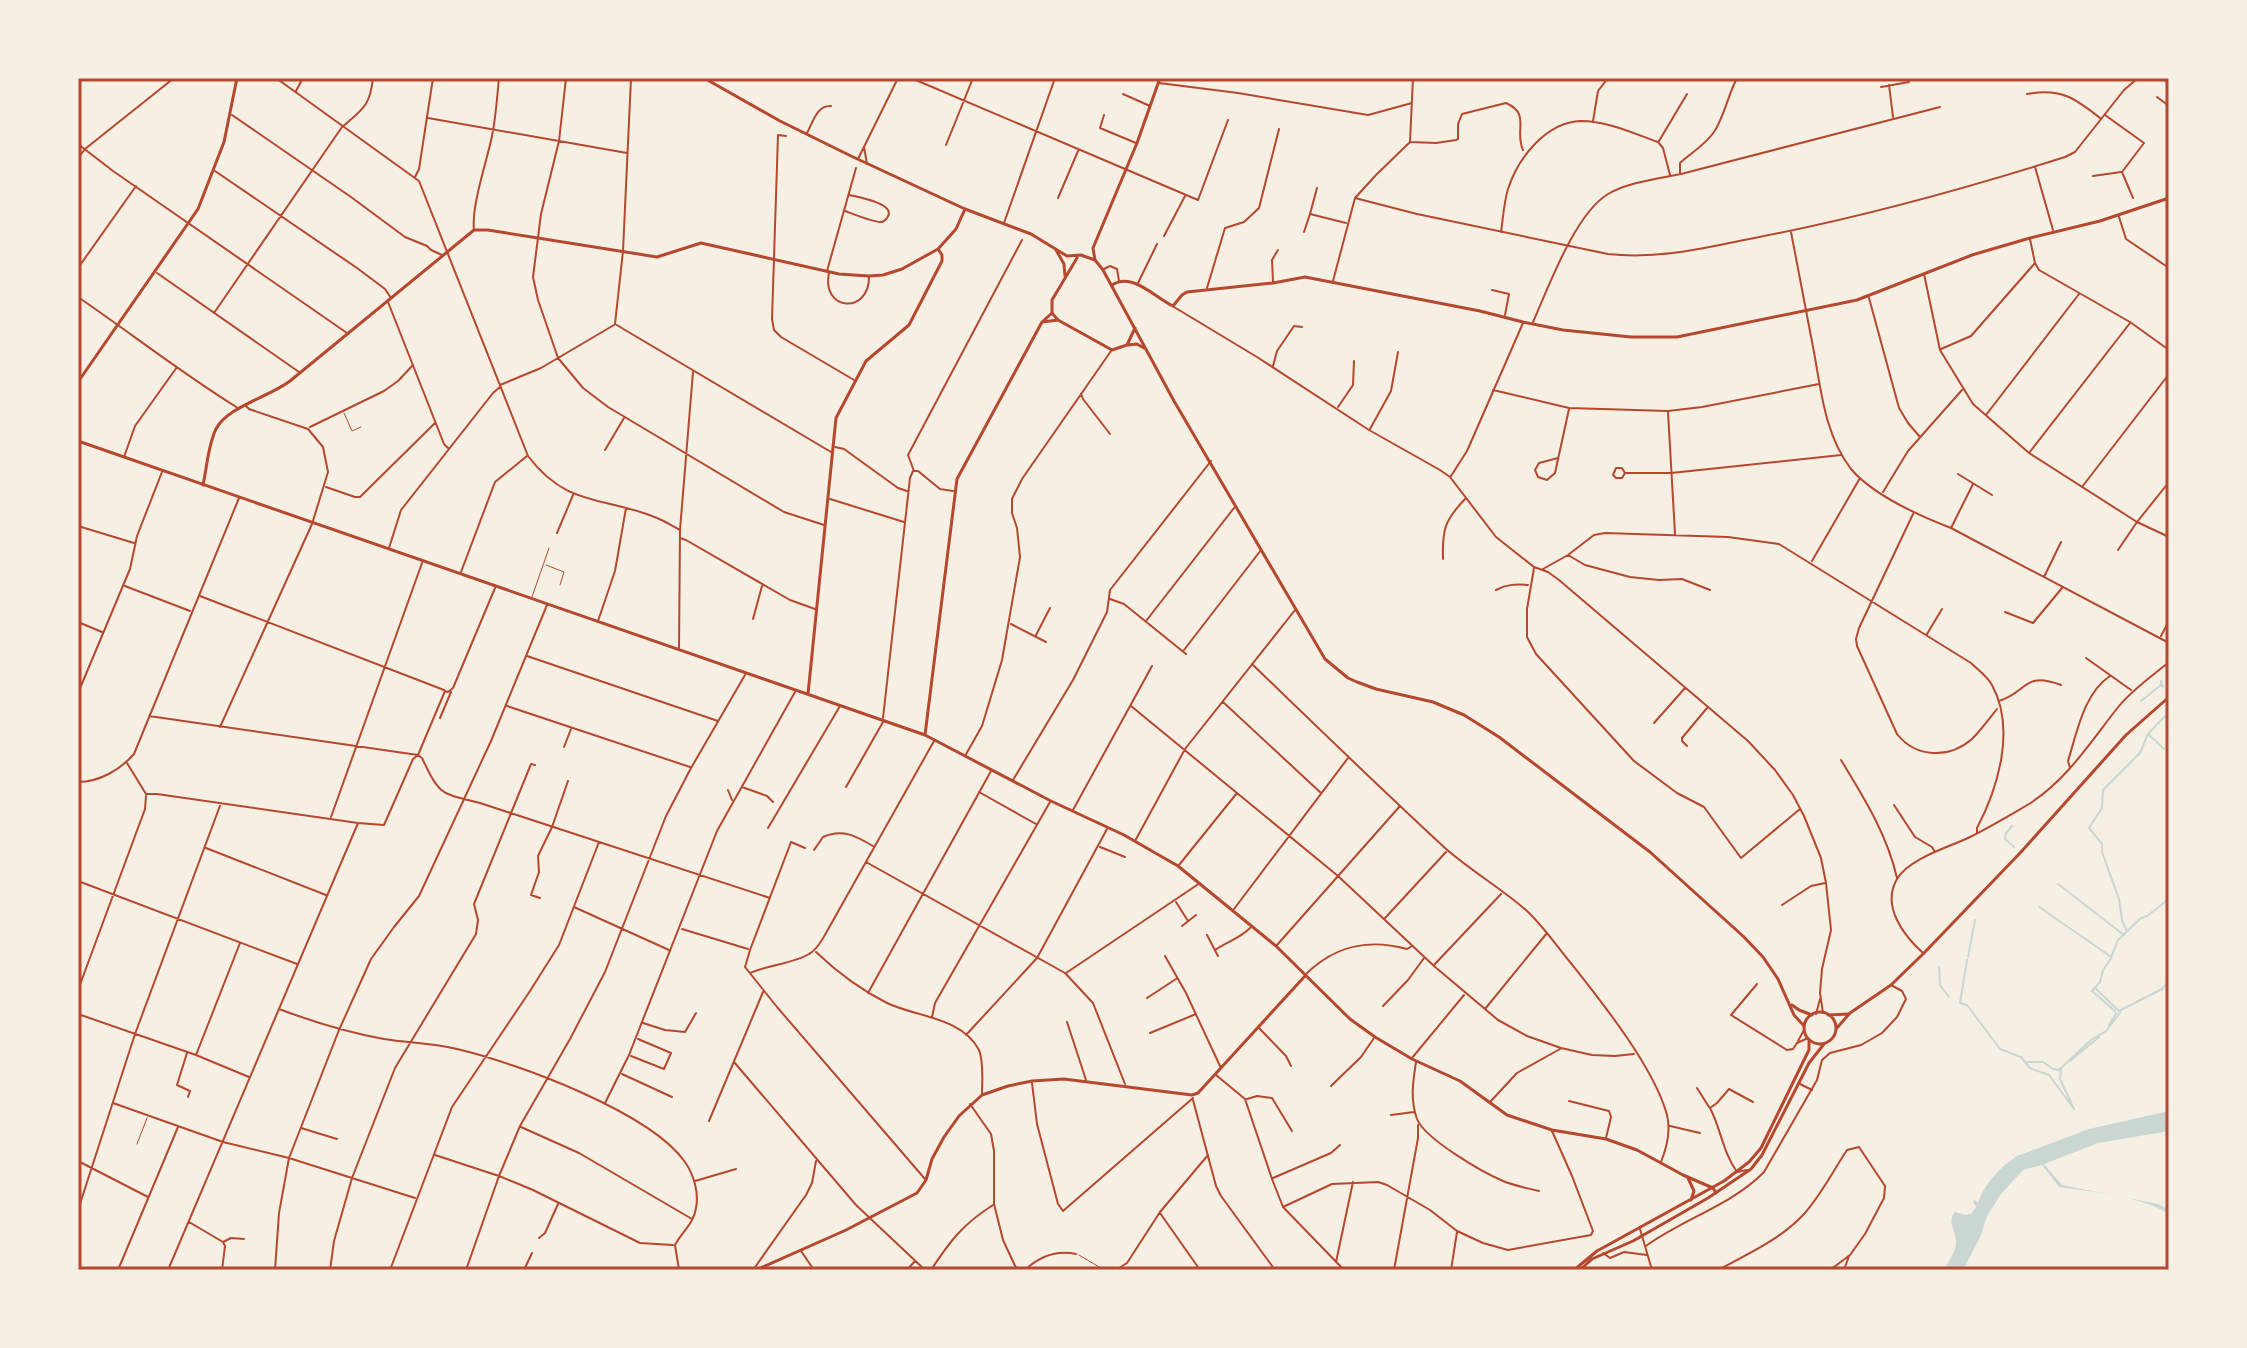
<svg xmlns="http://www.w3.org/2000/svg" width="2247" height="1348" viewBox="0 0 2247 1348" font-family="Cabin,sans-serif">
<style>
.water{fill:#c9d6d2}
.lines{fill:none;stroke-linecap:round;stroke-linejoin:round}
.stream{stroke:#c9d6d2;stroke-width:2}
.service{stroke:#b5482f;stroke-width:1}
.minor{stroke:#b5482f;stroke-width:2}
.tertiary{stroke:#b5482f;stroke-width:3}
.primary{stroke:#b5482f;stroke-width:3}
.neatline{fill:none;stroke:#b5482f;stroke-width:3}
</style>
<rect width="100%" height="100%" fill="#f6efe4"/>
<path class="water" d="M2169,1111V1131L2098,1143L2044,1164L2062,1185L2158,1204L2169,1210V1214C2142,1196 2091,1192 2059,1187L2042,1165L2023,1170L2001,1194L1987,1216L1981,1235L1963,1270H1944C1948,1262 1955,1253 1956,1244C1957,1231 1946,1223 1955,1212L1966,1215L1972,1213L1976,1207L1973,1201L1975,1200L1978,1203C1984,1184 2000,1167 2017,1156L2089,1129Z"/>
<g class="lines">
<path class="stream" d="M2141,701L2161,685L2163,687L2161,681V685
M2148,734L2169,712
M2012,826L2006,833L2005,839L2014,847
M2058,884L2124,935
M2039,907L2110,956
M2127,931L2122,920L2119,899L2102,852V844L2089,828L2102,808L2103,790L2140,753L2148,734L2164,749
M1968,957L1975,920
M1967,960L1960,1003L1967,1005L2000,1049L2021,1057L2030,1068L2049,1075L2074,1109L2060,1079L2061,1068L2091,1040L2106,1031L2120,1013L2119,1011L2162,989L2169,981
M1939,967L1940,985L1949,997
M2095,988L2119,1011
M2109,1025L2116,1014L2115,1011L2092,991L2100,982L2103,970L2110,960L2118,940L2141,918L2147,916L2169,899
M2070,1061L2099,1037
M2027,1062H2043L2053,1069L2058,1070L2062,1067"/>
<path class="service" d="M344,413L352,431L361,427
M546,565L564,572L560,585
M532,597L549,548
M137,1144L147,1118
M1079,1255L1104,1270"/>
<path class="minor" d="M276,78L419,181L528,456C567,508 605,496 657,518C665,521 672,526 680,530
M566,78L559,141L541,214L533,277L538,300L558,358L583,388L608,407L784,512L824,525
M631,78L623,251L615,324L831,452
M911,78L1198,200L1228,120
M2163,78L2169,85
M1159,83L1238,93L1368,115L1412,103
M1889,85L1893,117
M1881,87L1909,82
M296,91L303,78
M1123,94L1150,106
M2027,94C2061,88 2075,98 2100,118
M2157,97L2169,106
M232,115L351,197L405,237L427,246L431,250L442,255
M1104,115L1100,128L1136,143
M2105,115L2144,143L2122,172L2133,198
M428,118L627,153
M1593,121L1598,91L1608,78
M807,133C813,122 817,105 831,106
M786,136L778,135L772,319L774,330L781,337L854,380
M1659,141L1687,94
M1411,142L1436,143L1456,140L1458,139V124L1462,114L1506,103C1531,114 1514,130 1523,150
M78,144L113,171L347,333
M946,145L973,78
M864,147L867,164
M78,158L85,149L174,78
M858,159L898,78
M2035,167L2053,230
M215,171L357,268L385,289L391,298
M1680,173V163C1691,153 1705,145 1714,132C1724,117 1728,95 1737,78
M2093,176L2121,172
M415,177L419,169L433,78
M1317,188L1310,214L1346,223
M1058,198L1078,151
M1355,198L1417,214L1608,254C1660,260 1708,247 1759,237C1862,217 1964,189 2065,157L2075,152L2124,90L2138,78
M845,211C853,214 875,223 882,222C884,221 886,220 887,218C898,204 858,197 849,195
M2119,217L2126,239L2169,268
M1004,223L1055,78
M474,230C471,206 487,161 492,136C496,117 497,97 499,78
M1304,232L1310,214
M1501,232C1503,218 1504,202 1508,189C1518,158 1546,122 1581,121C1607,121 1635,134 1658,142L1663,148L1670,175
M1791,232C1798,270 1806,309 1813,347C1821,388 1824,434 1851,469C1873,495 1920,516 1951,528L2169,643
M1164,236L1185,196
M2030,239L2035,263L2039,270L2130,322L2169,350
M78,268L136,186
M1104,269L1110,266L1117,269L1119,281
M827,271L856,168
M157,273L299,372
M829,273C821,311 869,315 869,277
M1924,274L1940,350L1973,404L2029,453L2137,522L2169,537
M1333,281L1355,198L1376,175L1410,142L1413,78
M1273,282L1272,260L1278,250
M1138,283L1157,244
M1207,288L1225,228L1244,222L1259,208L1279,129
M1492,290L1509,294L1505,315
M78,297C132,334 183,374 238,408
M1869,298L1899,408L1908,423L1920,437
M388,302L444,444L448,448
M1174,307L1257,357L1369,430L1440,470L1450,477L1496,537L1534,567L1548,572L1559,580L1748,741L1775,770L1793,795L1804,816L1821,858L1826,883L1831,930L1822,969L1820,993L1823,1013
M214,313L342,127C363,109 370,106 373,78
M1533,322C1549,286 1575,214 1608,194C1629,182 1657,179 1681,174L1940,107
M1941,349L1971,336L2035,263
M1273,366L1277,351L1294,326L1302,327
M500,385L541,368L614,325
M1493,390L1569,408L1668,411L1702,407L1819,384
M1081,394L1083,399L1110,434
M1338,407L1353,385L1354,361
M1668,412L1675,534
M1986,415L2079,294
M310,427L384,391L398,381L413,365
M1370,429L1391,391L1398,352
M835,447L844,449L898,488L907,491
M605,450L624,418
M2029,453L2130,323
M124,457L135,426L177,367
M1558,458L1539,463L1535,470L1538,477L1547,480L1555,473L1569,409
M1625,473L1622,468H1616L1613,475L1616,478H1622L1625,473H1671L1841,455
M1958,474L1992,495
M1451,476L1467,451L1523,323
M326,487L355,497H360L435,423
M2082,487L2169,374
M953,491L940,489L918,471H914L908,455L1022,240
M1883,492L1908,451L1962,390
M830,499L904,522
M1913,514L1859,628L1856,639L1857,646L1897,734C1916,758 1949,759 1972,739C1981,730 1989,719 1997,709
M78,526L134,543
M1951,528L1973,484
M557,533L573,495
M680,538L686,540L790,600L815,609
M389,548L401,510L493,393L500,387
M2118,550L2137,522L2169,482
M1568,555L1585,565L1630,577L1659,580L1682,579L1710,590
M1443,559C1442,529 1445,520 1465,499
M1812,561L1860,478
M1534,568L1527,609V637L1536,654L1634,761L1677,793L1704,807L1741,858L1800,809
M1543,569L1568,555L1594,535L1605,533L1728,537L1779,544L1971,663C1978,670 1987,676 1992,685C2016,729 1998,788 1977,828V833
M461,572L495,482L527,456
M2044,577L2061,542
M125,586L190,611
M1496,590C1507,584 1516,584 1528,585
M200,596L444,690
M1110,599L1124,604L1186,654
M78,609L79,607
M2005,612L2033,623L2062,588
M753,619L762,586
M598,621L615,571L626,508
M1146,621L1234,508
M78,622L102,632
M1011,624L1046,642
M1927,634L1942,609
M1036,635L1050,608
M2161,636L2169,621
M679,649L680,530L693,372
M1184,650L1261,550
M527,656L718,721
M2086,658L2131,690
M1252,664C1316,726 1380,788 1445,848C1471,871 1501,888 1527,911C1543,926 1556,945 1570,962C1601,1001 1654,1067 1667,1115C1671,1131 1667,1147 1661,1162
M78,693L130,569L137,536L162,472
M1999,701C2028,692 2023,671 2061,685
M1223,702L1321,793
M507,706L690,767
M1131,706L1338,876L1434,966L1498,1020L1527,1036L1561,1048L1592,1055L1615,1056L1634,1054
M149,716L418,755L422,758C440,796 440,793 480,803L770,898
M440,718L451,692
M883,718L910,478L913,471
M1654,723L1685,688
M220,727L312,524L328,472L323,447L308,429L249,409L246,406
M1687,746L1682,741V738L1707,708
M564,747L571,729
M965,756L982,726L1002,660L1020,557L1017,528L1012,513V499L1022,479L1111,351
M1841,760C1864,798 1887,834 1897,878
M127,763L146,794
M2070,768L2068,761C2077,732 2084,693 2110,676
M1013,780L1073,680L1107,612L1110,590L1211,461
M78,782C99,782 120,770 134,754L239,498
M742,787L767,796L773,802
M846,787L883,722
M728,790L732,800
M979,792L1036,824
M146,794H157L358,823L384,825L413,759L418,755L445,691L448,692L453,688L495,588
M1894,805L1915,837L1932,847L1935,852
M1073,810L1152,666
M331,817L422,563
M768,828L840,706
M1135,841L1185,749L1295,610
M1100,847L1125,857
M206,848L326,895
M805,848L791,842L750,950L745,967L777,1007L925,1179
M814,850L823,837C842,828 856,836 873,846
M866,862L1065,973L1093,1003L1125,1084
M1179,865L1237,793
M78,881L297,964
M540,898L531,895L539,872L538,856L552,827L568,781
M1176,902L1188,921
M1782,905L1811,886L1825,883
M574,907L669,950
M1234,909L1348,758
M1385,918L1446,852
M1182,926L1196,915
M682,929L748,949
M1207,935L1218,956
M1277,945L1400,806
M1215,950C1228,941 1239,939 1250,928
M816,952C837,972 861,990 887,1003C916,1017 962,1017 979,1050C984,1062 982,1081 982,1094
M1923,953C1904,936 1881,906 1897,879C1909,858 1950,847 1970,837C1990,827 2010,815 2029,804C2068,779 2091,741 2119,706C2133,689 2152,676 2169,662
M1165,956L1186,993L1220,1066
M1434,965L1501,894
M750,973C768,965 795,963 809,954C817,950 822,940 826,933L934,741
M1066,973L1200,883
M1305,975C1334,946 1367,938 1407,949L1412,946
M1757,984L1731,1015L1787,1050L1793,1049L1797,1043L1808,1038
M78,990L145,809L146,796
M868,993L991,771
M1147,998L1176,979
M1383,1006L1408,980L1424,958
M279,1009C316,1023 345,1032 384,1039C409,1043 433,1043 457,1049C517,1063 650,1112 685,1162C694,1175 699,1193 696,1208C694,1223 682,1232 675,1245L679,1270
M1485,1009L1547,933
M78,1014L196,1055L249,1077
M1816,1014L1820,999
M932,1017L935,1003L1050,802
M1067,1022L1086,1080
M643,1023L665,1030L685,1032L696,1013
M1259,1028L1286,1056L1291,1066
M1150,1033L1196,1014
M966,1035L1037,958L1107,829
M1798,1041L1804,1030
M187,1053L177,1085L190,1091L188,1097
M196,1055L240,943
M631,1056L664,1069L671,1053L638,1039
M1412,1058L1464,995
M734,1062L856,1205L925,1270
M1416,1062C1413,1081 1410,1100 1417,1119C1425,1139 1482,1172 1503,1181C1515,1186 1527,1188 1539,1191
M622,1074L672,1097
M1216,1075L1245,1099L1272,1179L1283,1207L1344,1270
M1032,1083L1037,1124L1058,1204L1063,1211L1193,1098
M1800,1084L1812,1090
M1331,1086L1361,1057L1374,1038
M1697,1088L1709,1107
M1247,1099L1257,1096L1272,1098L1292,1131
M1193,1100L1216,1186L1221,1196L1275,1270
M1569,1101L1609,1111L1611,1117L1606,1138
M1490,1102L1517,1073L1560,1049
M113,1103L223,1142L289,1158L415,1198
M605,1103L629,1055L717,831L795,692
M970,1104L991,1134L994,1151V1204L1003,1240L1017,1270
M1391,1115L1414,1112
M709,1121L763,992
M1670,1126L1700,1133
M521,1127L579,1153L692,1219
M301,1128L337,1139
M435,1155L499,1176L533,1190L640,1243L673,1245
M78,1161L148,1197
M1747,1170L1737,1172C1723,1153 1721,1129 1710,1108L1717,1103L1729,1089L1753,1102
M1273,1178L1331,1153L1340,1145
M695,1181L736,1169
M1283,1207L1332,1184L1378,1182L1387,1185L1430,1210L1457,1231L1483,1243L1508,1250L1591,1235L1593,1231L1572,1176L1552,1131
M78,1210L135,1034L221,803
M1160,1213L1200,1270
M189,1222L223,1242L225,1246L222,1270
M1640,1229L1652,1270
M539,1238L545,1233L558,1204
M223,1242L231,1238L244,1239
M1646,1246C1683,1219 1732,1205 1764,1172L1817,1080L1822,1060L1830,1053L1861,1045L1882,1033L1897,1017L1906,999L1902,991L1891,985
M801,1251L814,1270
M1603,1253L1610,1258L1624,1252L1647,1255
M1336,1262L1353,1182
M118,1270L178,1127
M168,1270L358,823
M275,1270L279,1213L289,1158L339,1030L371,959L394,927L419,896L491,741L547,605
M330,1270L334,1241L352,1178L395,1068L476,934L478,920L474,904L531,764L535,765
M390,1270L452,1107L530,991L559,945L599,842
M466,1270L499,1176L520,1126L570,1039L605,972L666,816L691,768L745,675
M524,1270L532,1253
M753,1270L806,1195L812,1183L816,1161
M907,1270L915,1261
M931,1270C950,1241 963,1224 993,1205
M1025,1270C1040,1256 1056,1250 1076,1254
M1116,1270L1127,1263L1160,1212L1208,1155
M1394,1270L1418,1138V1125
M1451,1270L1457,1232
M1718,1270C1748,1254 1781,1239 1804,1214C1821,1195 1833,1171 1847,1150L1859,1147L1885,1186L1884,1198L1865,1234L1850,1255L1830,1270
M1844,1270L1849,1256"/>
<path class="tertiary" d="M1095,260L1093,248L1137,143L1160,78
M1112,285C1133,272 1154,297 1173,306L1182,295L1187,292L1273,283L1305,277L1480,311L1523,322L1563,330L1631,337H1677L1857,300L1972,255L2030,238L2100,221L2169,198
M1042,322L1058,320
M78,441L925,735L1051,801L1124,835L1178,866L1276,946L1350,1019L1375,1037L1412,1059L1460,1081L1507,1115L1552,1130L1606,1139L1637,1150L1683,1175L1713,1188L1716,1193
M203,485C207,467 208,445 216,429C227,407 269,397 290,381L474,230H488L657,257L701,243L839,274L869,276L883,275L902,269L938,249L956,229L965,209
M808,694L836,418L866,361L909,325L942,261V255L938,249
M925,735L957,479L1042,322L1052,313
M1688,1178L1694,1191L1691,1200
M756,1270L846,1230L917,1193L926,1180L932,1159L944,1137L959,1116L982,1095L1008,1086L1032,1081L1064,1079L1192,1095L1198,1093L1305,976"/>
<path class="primary" d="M704,78L780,121L851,156L965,209L1031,234L1067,256L1081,255L1095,260L1103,270L1174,401L1325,659L1348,678L1357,682L1376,689L1433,702L1464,715L1499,737L1650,852L1744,937L1763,957L1778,979L1794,1015L1804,1026
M1056,250L1064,264L1065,276
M1077,258L1052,300V313L1058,320L1112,350L1127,345L1135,328
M1128,345L1137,344L1144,348
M78,382L198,209L224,142L237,78
M1792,1005L1799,1010L1812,1015
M1804 1028a16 16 0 1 1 32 0a16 16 0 1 1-32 0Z
M1828,1015L1848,1014
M1836,1029L1850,1013L1891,985L1924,953L2021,852L2126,735L2169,697
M1574,1270L1597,1251L1724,1181L1749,1162L1761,1148L1804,1060L1809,1050V1040
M1580,1270L1592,1259L1633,1241L1708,1198L1751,1169L1762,1155L1809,1063L1824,1044"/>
</g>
<rect width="2247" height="1348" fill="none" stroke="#f6efe4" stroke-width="160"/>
<rect x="80" y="80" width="2087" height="1188" class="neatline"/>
</svg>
